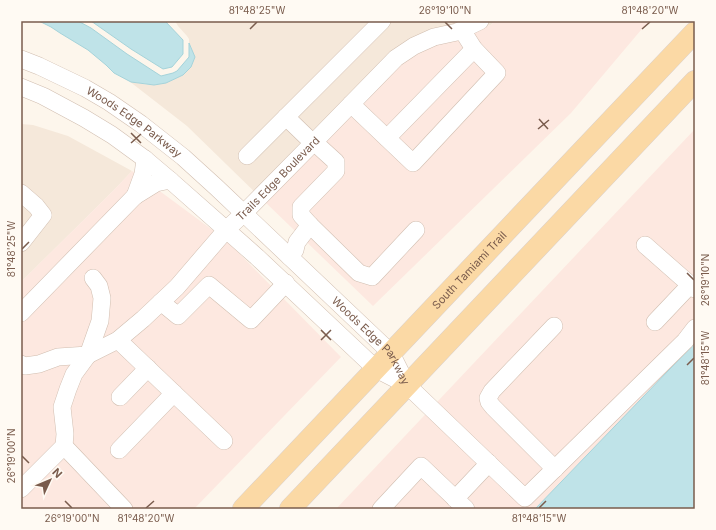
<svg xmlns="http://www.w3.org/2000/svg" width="716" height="530" viewBox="0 0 716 530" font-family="Inter,sans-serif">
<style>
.residential{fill:#f5e8da}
.commercial{fill:#fde8e0}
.water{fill:#bfe3e8;stroke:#a5d3da}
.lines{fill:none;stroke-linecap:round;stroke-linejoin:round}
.minor-casing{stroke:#d1beb0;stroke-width:18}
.major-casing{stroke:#dad1cd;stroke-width:22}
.minor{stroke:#fff;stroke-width:17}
.major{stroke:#fbd9a5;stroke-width:21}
.ticks{fill:none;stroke:#7a5c4d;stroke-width:1.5}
.labels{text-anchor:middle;stroke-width:3;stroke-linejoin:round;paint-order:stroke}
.street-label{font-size:11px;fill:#7a5c4d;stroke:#fffaf3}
.neatline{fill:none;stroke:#7a5c4d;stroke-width:1.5}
.ticks-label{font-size:10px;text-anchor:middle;fill:#7a5c4d}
</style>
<rect width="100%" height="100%" fill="#fdf6ec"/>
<path class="residential" d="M175,21H494L491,25L441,35L264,201L187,126L129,81L142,84L154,85L166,83L183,75L191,67L195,57L189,43V39L187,36L178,26Z
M21,124L33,125L68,136L132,171L114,190L21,282Z"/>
<path class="commercial" d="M494,21H650L641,30L571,113L373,306L264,201L395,59L441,35L491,25Z
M695,129V343L535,509H336Z
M132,171L138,175L226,240L341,357L194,509H21V282L114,190Z"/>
<path class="water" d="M39,21H78L91,28L127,54L161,76L173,73L177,71L189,57V43L195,57L191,67L183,75L166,83L154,85L131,82L114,73L106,65L88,50L60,33L51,27Z
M91,21H165L183,40V54L172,67L163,69L131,49Z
M695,343V509H535Z"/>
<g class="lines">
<g class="minor-casing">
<g id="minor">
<path id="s1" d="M21,59L39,66L85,88L109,102L141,124L183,157L216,187L391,353L407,385"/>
<path d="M21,87L43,96L84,118L112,135L145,159L171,181L257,257L376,369L407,385L525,498L685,341L695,328"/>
<path d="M351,104L413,163L497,73L474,49L462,30"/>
<path d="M286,117L313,143"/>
<path d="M387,138L474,49"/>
<path d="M247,156L382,21"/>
<path d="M145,159L143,174L135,196L156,183L170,180"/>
<path d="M21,193L36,206L43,215L21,243"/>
<path d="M310,225L359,273L372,277L416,230"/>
<path d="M645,245L695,289"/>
<path d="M290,257L295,250L297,242L310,225L301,215V207L336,171V162L314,142"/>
<path d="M161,302L178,316L209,285L251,320L286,283"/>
<path d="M21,313L135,196"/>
<path d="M655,322L690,285"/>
<path d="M554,326L492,391L488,398L489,402L493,407L555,469"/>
<path d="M118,340L224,441"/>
<path id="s2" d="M21,364L25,366L39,364L58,357L88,355L118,340L143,319L177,287L226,230L244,213L314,142L396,58L414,46L434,37L457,32L480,21"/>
<path d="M120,397L148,368"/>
<path d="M64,446L124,509"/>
<path d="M119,450L174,393"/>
<path d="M21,489L64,446L65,434L62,407L68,389L74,374L88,355L100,321L102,298L99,286L93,278"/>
<path d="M455,499L489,463"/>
<path d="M381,509L421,466L466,509"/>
</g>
</g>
<g class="major-casing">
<g id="major">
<path id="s3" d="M243,509L695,32"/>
<path d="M290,509L695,81"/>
</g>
</g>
<use href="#minor" class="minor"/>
<use href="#major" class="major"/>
</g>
<path class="ticks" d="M445,22L452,29M250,29L257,22M642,29L650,22M539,119L548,129M538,129L549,120M131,133L141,143M131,143L141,134M22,249L29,242M687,273L694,280M321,330L331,340M321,340L331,330M687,365L694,358M22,456L29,463M65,501L72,508M146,508L154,501M539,508L546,501"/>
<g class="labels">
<g class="street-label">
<text dy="4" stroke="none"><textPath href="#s1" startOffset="130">Woods Edge Parkway</textPath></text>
<text dy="4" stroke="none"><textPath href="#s2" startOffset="330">Trails Edge Boulevard</textPath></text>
<text dy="4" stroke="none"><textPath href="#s3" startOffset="329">South Tamiami Trail</textPath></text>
<text dy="4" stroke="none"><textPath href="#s1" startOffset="454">Woods Edge Parkway</textPath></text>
</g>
</g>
<rect width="716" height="530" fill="none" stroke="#fffaf3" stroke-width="44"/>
<g transform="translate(50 480) rotate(46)" stroke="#fffaf3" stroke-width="3" paint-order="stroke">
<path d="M0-3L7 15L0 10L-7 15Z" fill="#7a5c4d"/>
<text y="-6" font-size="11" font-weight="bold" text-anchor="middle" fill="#7a5c4d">N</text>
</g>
<rect x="22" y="22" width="672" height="486" class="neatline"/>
<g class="ticks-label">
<text x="257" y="14">81°48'25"W</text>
<text x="445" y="14">26°19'10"N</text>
<text x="650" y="14">81°48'20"W</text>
<text transform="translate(11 249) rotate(-90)" y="4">81°48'25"W</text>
<text transform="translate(705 280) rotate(-90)" y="4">26°19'10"N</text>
<text transform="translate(705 358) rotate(-90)" y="4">81°48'15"W</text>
<text transform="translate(11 456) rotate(-90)" y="4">26°19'00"N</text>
<text x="72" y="522">26°19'00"N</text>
<text x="146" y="522">81°48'20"W</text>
<text x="539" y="522">81°48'15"W</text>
</g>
</svg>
